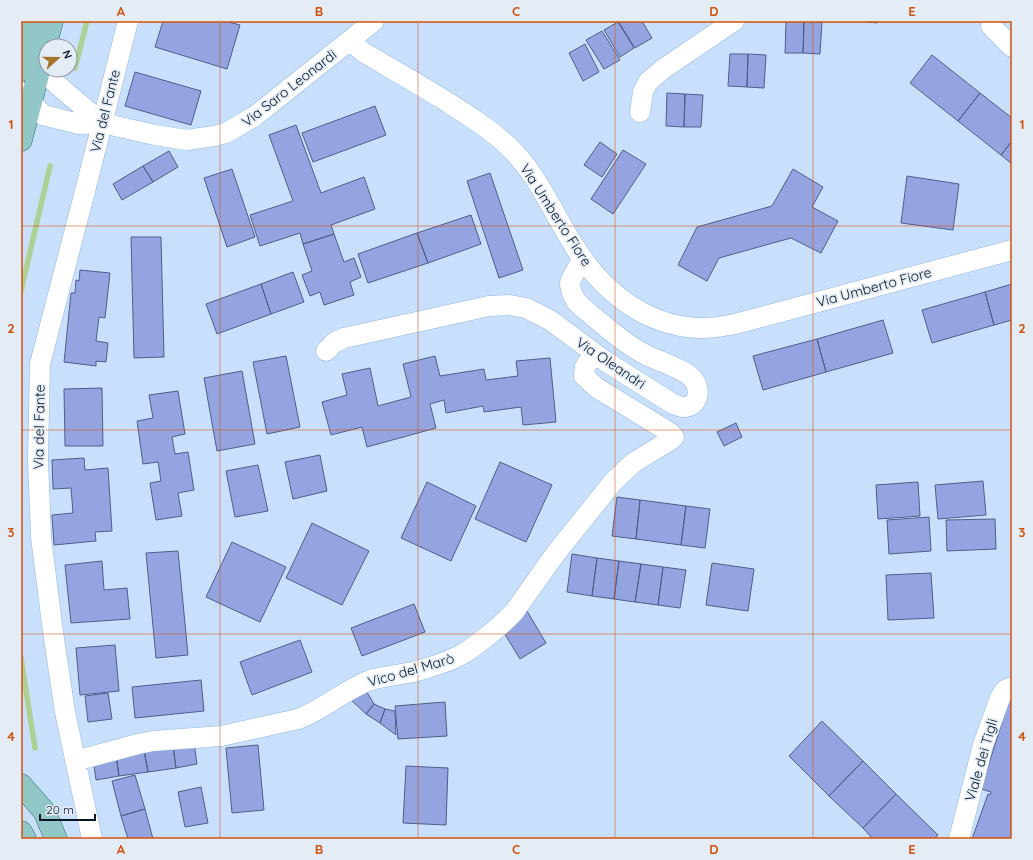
<svg xmlns="http://www.w3.org/2000/svg" width="1033" height="860" viewBox="0 0 1033 860" font-family="Quicksand,sans-serif">
<style>
.lines{fill:none;stroke-linecap:round;stroke-linejoin:round}
.stream{stroke:#add194;stroke-width:5.5}
.building{fill:#94a4e1;stroke:#515d8b}
.minor-casing{stroke:#90b6e3;stroke-width:21}
.major-casing{stroke:#317276;stroke-width:23}
.minor{stroke:#fff;stroke-width:20}
.major{stroke:#91c8c7;stroke-width:22}
.grid{fill:none;stroke:#d2520e;stroke-width:1;stroke-opacity:0.55}
.labels{text-anchor:middle;stroke-width:3.5;stroke-linejoin:round;paint-order:stroke}
.street-label{font-size:14px;fill:#071525;stroke:#e4ecf5}
.neatline{fill:none;stroke:#d2520e;stroke-width:1.5}
.grid-label{font-size:13px;text-anchor:middle;font-weight:bold;fill:#d2520e}
</style>
<rect width="100%" height="100%" fill="#c9e0fc"/>
<g class="lines">
<path class="stream" d="M75,68L87,21
M21,291L50,166
M21,658L35,748"/>
</g>
<path class="building" d="M163,21H225L240,25L227,69L155,47Z
M618,21H642L652,38L635,48Z
M786,21H804L803,53H785Z
M804,21L822,22L820,54L803,53Z
M859,21H877V23Z
M618,22L634,48L620,57L604,30Z
M602,31L620,60L604,69L586,40Z
M585,44L599,72L583,81L569,53Z
M730,54H748L747,87L728,86Z
M748,54L766,55L764,88L747,87Z
M932,55L980,93L958,121L910,83Z
M135,72L201,91L191,125L125,106Z
M667,93L685,94L684,127L666,126Z
M980,93L1012,118V141L1001,155L958,121Z
M685,94L703,95L701,127H684Z
M375,106L386,135L313,162L302,133Z
M296,125L321,193L364,177L375,209L331,225L334,234L303,244L300,233L260,246L250,215L293,201L269,135Z
M1012,141V164L1001,155Z
M600,142L617,154L602,177L584,165Z
M623,150L646,164L613,214L591,199Z
M169,151L178,167L153,182L143,166Z
M143,166L153,182L122,200L113,184Z
M232,169L255,237L227,247L204,178Z
M793,169L823,187L812,207L838,221L821,253L791,238L719,258L707,281L678,265L697,227L772,206Z
M490,173L523,270L499,278L467,181Z
M907,176L959,184L953,230L901,223Z
M471,215L481,244L428,263L417,233Z
M417,233L428,263L368,283L358,254Z
M334,234L344,262L354,258L361,277L350,282L354,295L324,305L320,292L310,296L302,275L312,271L303,244Z
M131,237H161L164,357L134,358Z
M80,270L110,273L105,318L99,317L96,341L108,343L106,362L96,361V366L64,362L71,293H75L76,280L79,281Z
M293,272L304,302L271,314L261,284Z
M261,284L271,314L217,334L206,304Z
M1012,284V320L994,325L985,292Z
M985,292L994,325L932,343L922,310Z
M883,320L893,353L826,372L817,339Z
M817,339L826,372L763,390L753,356Z
M286,356L300,427L267,434L253,362Z
M435,356L440,376L484,369L486,380L518,376L516,361L550,358L556,422L523,425L521,407L484,412L483,406L446,413L444,400L430,404L436,428L367,447L362,427L331,435L322,402L347,395L342,374L370,368L378,406L411,397L403,364Z
M242,371L255,444L217,451L204,378Z
M102,388L103,446H65L64,389Z
M178,391L185,434L172,437L175,454L188,452L194,490L178,493L182,516L156,520L150,483L161,481L158,462L143,464L137,421L153,418L149,395Z
M736,423L742,437L724,446L717,432Z
M320,455L327,491L293,499L285,462Z
M84,458L85,470L108,468L112,531L95,532L96,541L54,545L52,515L73,513L71,488L53,489L52,460Z
M500,462L552,485L526,542L475,519Z
M258,465L268,511L235,517L226,471Z
M983,481L986,515L938,519L935,485Z
M427,482L476,506L451,561L401,538Z
M918,482L920,516L878,519L876,485Z
M617,497L640,500L636,539L612,536Z
M640,500L686,506L681,545L636,539Z
M686,506L710,509L705,548L681,545Z
M929,517L931,551L889,554L887,520Z
M995,519L996,549L947,551L946,520Z
M312,523L369,551L342,605L286,578Z
M232,542L286,567L260,622L206,597Z
M178,551L188,655L156,658L146,553Z
M572,554L597,558L592,596L567,592Z
M597,558L619,561L614,599L592,596Z
M102,561L104,590L127,588L130,619L71,623L65,565Z
M619,561L641,564L635,602L614,599Z
M712,563L754,569L748,611L706,605Z
M641,564L663,567L658,605L635,602Z
M663,567L686,570L680,608L658,605Z
M931,573L934,618L888,620L886,575Z
M414,604L425,632L362,656L351,628Z
M527,611L546,643L520,659L503,631Z
M300,640L312,672L252,695L240,662Z
M115,645L119,691L80,695L76,648Z
M201,680L204,711L135,718L132,687Z
M365,689L374,704L366,714L349,698Z
M108,693L112,719L88,722L85,696Z
M1009,700L1012,701V839H972L988,794L990,795L991,792L981,789Z
M445,702L447,736L398,739L395,706Z
M374,704L385,709L380,723L366,714Z
M385,709L395,711L396,735L380,723Z
M822,721L863,761L829,796L789,756Z
M194,743L197,764L176,768L173,746Z
M258,745L264,810L232,813L226,748Z
M173,746L176,768L148,772L144,750Z
M144,750L148,772L119,776L116,755Z
M116,755L119,776L96,780L93,758Z
M863,761L896,794L863,828L829,796Z
M406,766L448,768L446,825L403,823Z
M135,775L145,809L121,816L112,781Z
M201,787L208,823L185,827L178,792Z
M896,794L938,835L934,839H873L863,828Z
M145,809L153,839H128L121,816Z"/>
<g class="lines">
<g class="minor-casing">
<path id="minor" d="M991,26L1012,47
M350,40L363,52C390,68 417,83 444,100C466,114 489,128 508,146C537,173 552,211 573,244C600,289 644,326 699,328C711,329 723,326 735,324L1012,250
M27,63L39,69L102,123
M21,92L43,115L79,124L102,123L155,135L187,140L214,136L226,133L255,116L374,21
M640,112L643,92L648,82L663,69L734,21
M326,351L335,342L344,338L489,306L509,305L526,308L550,320L605,361L673,404C676,405 679,406 682,407C699,408 702,389 692,378C684,369 658,361 646,355C627,345 610,331 594,317C588,312 581,307 576,301C573,296 570,289 570,283C572,275 579,266 583,259
M75,761L138,744L153,741L221,736L298,719C323,710 343,691 368,681C382,676 398,675 413,672C428,668 445,663 459,656C474,648 502,625 514,612L556,553L613,482L633,463L672,439L674,437L669,432L597,388L584,376L585,367L594,353
M92,839L65,712L53,632L41,537L38,459L40,364L84,195L128,21
M959,839L983,745L1000,698C1003,692 1005,688 1012,688"/>
</g>
<g class="major-casing">
<path id="major" d="M21,70L34,21
M21,140L52,21
M21,785L44,811L56,839
M21,832L25,839"/>
</g>
<use href="#minor" class="minor"/>
<use href="#major" class="major"/>
</g>
<path class="grid" d="M220,21V839M418,21V839M615,21V839M813,21V839M21,226H1012M21,430H1012M21,634H1012"/>
<g class="labels">
<g class="street-label">
<text transform="translate(289 88) rotate(-38)" y="5">Via Saro Leonardi</text>
<text transform="translate(105 111) rotate(-76)" y="5">Via del Fante</text>
<text transform="translate(556 215) rotate(57)" y="5">Via Umberto Fiore</text>
<text transform="translate(874 287) rotate(-15)" y="5">Via Umberto Fiore</text>
<text transform="translate(611 363) rotate(34)" y="5">Via Oleandri</text>
<text transform="translate(39 427) rotate(-89)" y="5">Via del Fante</text>
<text transform="translate(411 670) rotate(-16)" y="5">Vico del Marò</text>
<text transform="translate(981 760) rotate(-74)" y="5">Viale dei Tigli</text>
</g>
</g>
<rect width="1033" height="860" fill="none" stroke="#e4ecf5" stroke-width="44"/>
<g transform="translate(58 58) rotate(69)"><circle r="19" fill="#e4ecf5" stroke="#8c96a2"/>
<path d="M0-3L7 15L0 10L-7 15Z" fill="#a5732a"/>
<text y="-6" font-size="11" font-weight="bold" text-anchor="middle" fill="#071525">N</text>
</g>
<path d="M40 814v6h55v-6" fill="none" stroke="#071525" stroke-width="2"/>
<text x="46" y="814" font-size="12" fill="#071525" stroke="#e4ecf5" stroke-width="3" paint-order="stroke">20 m</text>
<rect x="22" y="22" width="989" height="816" class="neatline"/>
<g class="grid-label">
<text x="121" y="16">A</text>
<text x="319" y="16">B</text>
<text x="516" y="16">C</text>
<text x="714" y="16">D</text>
<text x="912" y="16">E</text>
<text x="11" y="129">1</text>
<text x="1022" y="129">1</text>
<text x="11" y="333">2</text>
<text x="1022" y="333">2</text>
<text x="11" y="537">3</text>
<text x="1022" y="537">3</text>
<text x="11" y="741">4</text>
<text x="1022" y="741">4</text>
<text x="121" y="854">A</text>
<text x="319" y="854">B</text>
<text x="516" y="854">C</text>
<text x="714" y="854">D</text>
<text x="912" y="854">E</text>
</g>
</svg>
